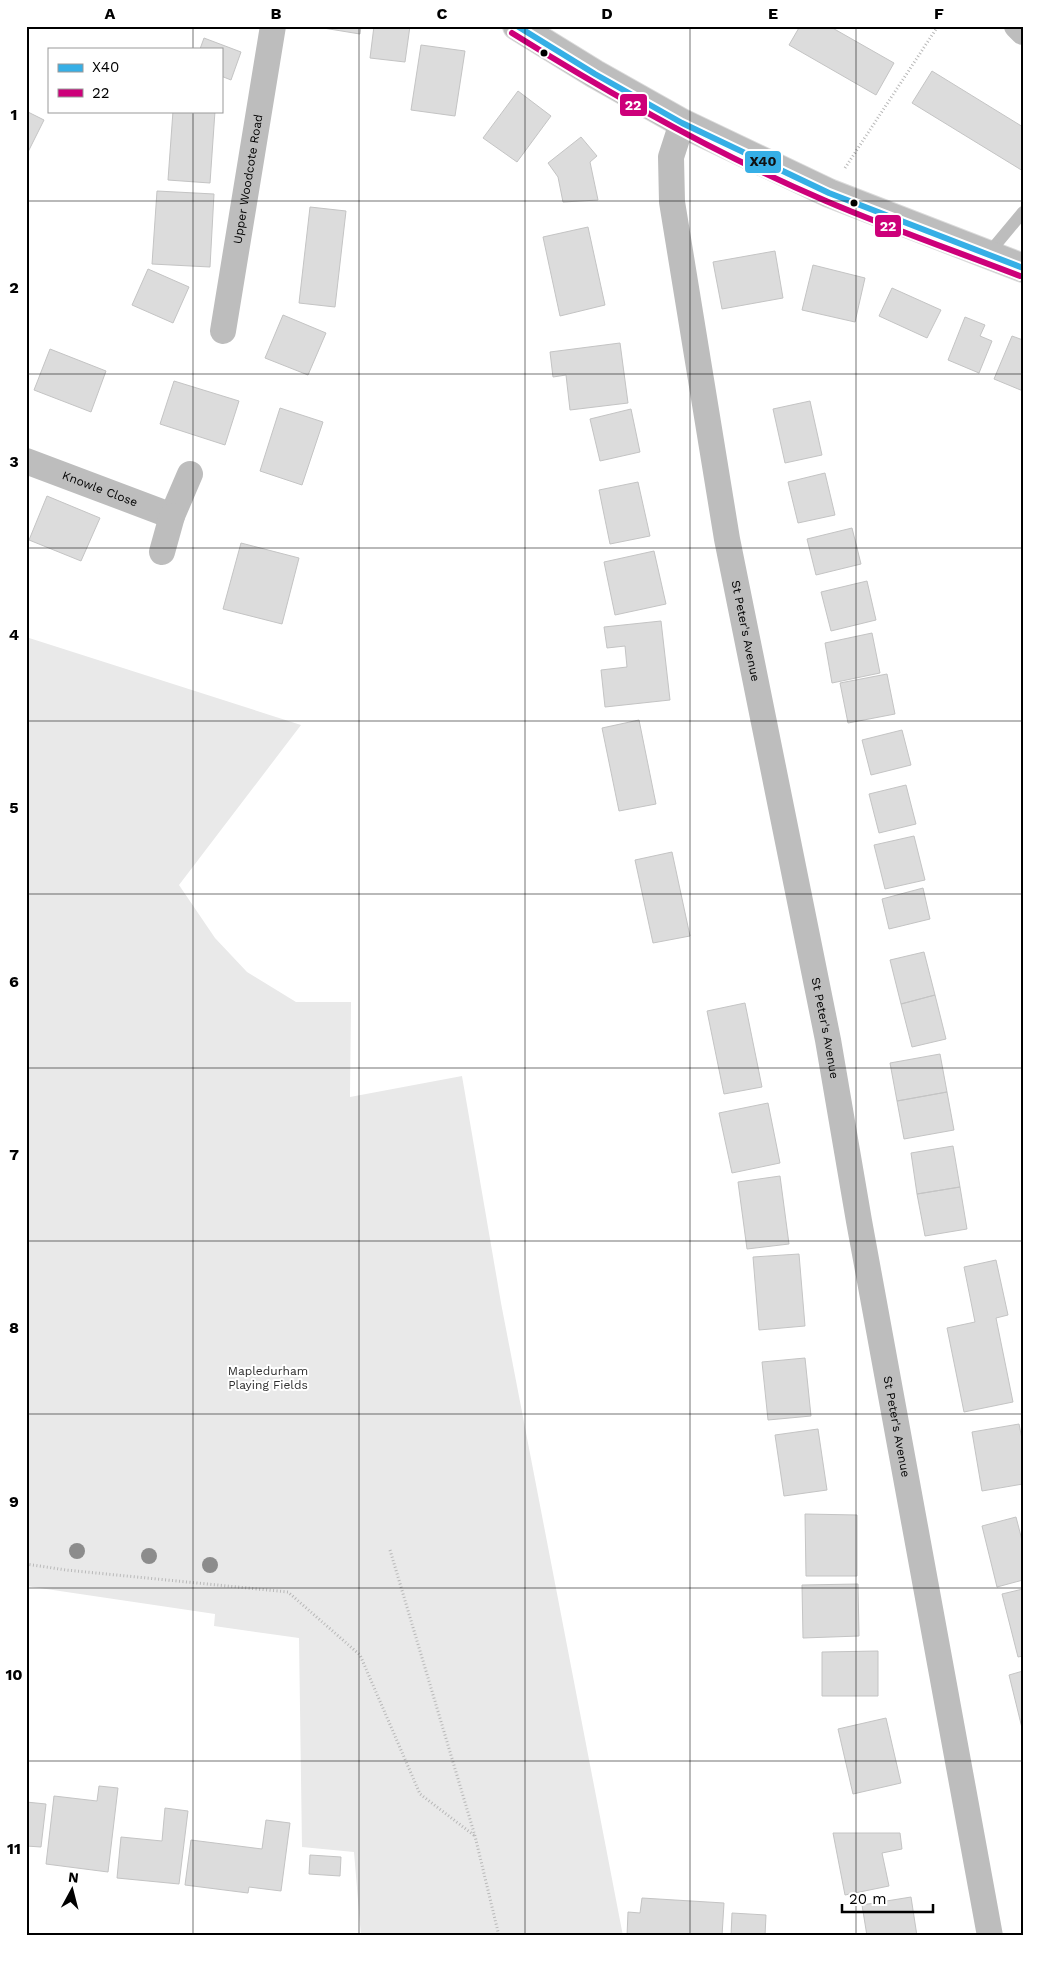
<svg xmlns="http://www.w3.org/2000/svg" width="1049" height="1962" viewBox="0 0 1049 1962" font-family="'Work Sans',sans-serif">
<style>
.green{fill:#e9e9e9}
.building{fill:#dcdcdc;stroke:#c4c4c4}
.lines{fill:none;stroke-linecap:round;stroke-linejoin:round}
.primary-casing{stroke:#dbdbdb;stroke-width:30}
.path{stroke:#b8b8b8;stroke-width:3;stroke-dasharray:1 2.5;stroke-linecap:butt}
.lane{stroke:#bdbdbd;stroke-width:12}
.street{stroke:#bdbdbd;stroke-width:26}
.primary{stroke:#bdbdbd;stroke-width:28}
.bus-1-casing{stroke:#fff;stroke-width:10}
.bus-2-casing{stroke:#fff;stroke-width:10}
.bus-1{stroke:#36afe6;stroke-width:6}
.bus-2{stroke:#cd007a;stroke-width:6}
.tree{fill:#8c8c8c}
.grid{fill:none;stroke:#000;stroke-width:1;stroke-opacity:0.55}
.bus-dot{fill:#000;stroke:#fff;stroke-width:2}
.labels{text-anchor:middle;stroke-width:4;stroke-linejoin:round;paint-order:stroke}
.street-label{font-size:12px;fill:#000;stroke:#fff}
.park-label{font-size:12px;fill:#2e2e2e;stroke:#fff}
.line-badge{stroke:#fff;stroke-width:2}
.badge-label{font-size:14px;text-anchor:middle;font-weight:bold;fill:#fff}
.pale-badge-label{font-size:14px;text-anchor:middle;font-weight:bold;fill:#111}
.neatline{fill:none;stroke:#000;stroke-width:2}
.grid-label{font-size:16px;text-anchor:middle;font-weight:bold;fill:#000}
</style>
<rect width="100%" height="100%" fill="#fff"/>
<path class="green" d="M26,637L301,725L179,885L215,938L247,972L296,1002H351L350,1097L462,1076L501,1303L623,1936H361L354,1852L302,1847L299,1638L214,1626L215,1614L26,1586Z"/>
<path class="building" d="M311,26H361L360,34Z
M374,26H410L405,62L370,58Z
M800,26H829L894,63L876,95L789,45Z
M204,38L241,52L231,80L221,76V49H200Z
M421,45L465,51L455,116L411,110Z
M932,71L1023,127V171L912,103Z
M518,91L551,116L517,162L483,138Z
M26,111L44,120L26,156Z
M173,111H215L210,183L168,180Z
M581,137L597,156L590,162L598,200L563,202L558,177L548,163Z
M157,191L214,194L210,267L152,264Z
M310,207L346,211L335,307L299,303Z
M588,227L605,305L560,316L543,237Z
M775,251L783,298L722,309L713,262Z
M813,265L865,278L855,322L802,310Z
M148,269L189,287L173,323L132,305Z
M892,288L941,310L927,338L879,316Z
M283,315L326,333L308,375L265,358Z
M965,317L985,325L980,336L992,341L979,373L948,360Z
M1012,336L1023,340V391L994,379Z
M620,343L628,403L570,410L566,375L553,377L550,352Z
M50,349L106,371L91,412L34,390Z
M174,381L239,401L225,445L160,424Z
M810,401L822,455L785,463L773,409Z
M280,408L323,422L302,485L260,471Z
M631,409L640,452L600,461L590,419Z
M825,473L835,515L798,523L788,482Z
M638,482L650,536L610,544L599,490Z
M47,496L100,518L81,561L29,540Z
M852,528L861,564L816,575L807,539Z
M241,543L299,558L282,624L223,609Z
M654,551L666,604L615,615L604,562Z
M867,581L876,620L831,631L821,592Z
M661,621L670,700L605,707L601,670L627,667L625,646L607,648L604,627Z
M872,633L880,673L832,683L825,643Z
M887,674L895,714L848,723L840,683Z
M639,720L656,804L619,811L602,728Z
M902,730L911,765L871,775L862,740Z
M906,785L916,824L879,833L869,794Z
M914,836L925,880L885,889L874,845Z
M672,852L690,936L653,943L635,860Z
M923,888L930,919L889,929L882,899Z
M924,952L935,995L901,1004L890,960Z
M935,995L946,1039L912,1047L901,1004Z
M745,1003L762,1087L724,1094L707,1011Z
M940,1054L947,1092L897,1101L890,1063Z
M947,1092L954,1130L904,1139L897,1101Z
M768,1103L780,1163L732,1173L719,1113Z
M953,1146L960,1187L917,1194L911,1153Z
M780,1176L789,1244L747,1249L738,1182Z
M960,1187L967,1229L925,1236L917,1194Z
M799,1254L805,1326L759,1330L753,1257Z
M996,1260L1008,1315L996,1318L1013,1402L964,1412L947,1328L975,1322L964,1267Z
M805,1358L811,1416L768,1420L762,1362Z
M1019,1424L1023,1444V1484L982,1491L972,1432Z
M818,1429L827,1490L784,1496L775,1435Z
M805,1514L857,1515V1576H806Z
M1016,1517L1023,1544V1580L997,1587L982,1526Z
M858,1584L859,1636L803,1638L802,1585Z
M1023,1589V1656L1018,1657L1002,1594Z
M878,1651V1696H822V1652Z
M1023,1671V1728H1022L1009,1675Z
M886,1718L901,1783L853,1794L838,1729Z
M99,1786L118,1788L108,1872L46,1864L54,1796L97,1801Z
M26,1802L46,1804L41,1847L26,1846Z
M165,1808L188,1811L179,1884L117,1878L121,1837L162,1841Z
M266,1820L290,1823L281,1891L249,1887L248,1893L185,1885L191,1840L262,1849Z
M833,1833H900L902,1849L882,1853L889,1886L845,1895Z
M310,1855L341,1857L340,1876L309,1874Z
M911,1897L917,1936H867L862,1905Z
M642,1898L724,1903L722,1936H627L628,1912L640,1913Z
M732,1913L766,1915L765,1936H731Z"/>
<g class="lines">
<g class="primary-casing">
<path id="primary" d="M517,26L595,74L682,123L829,193L1023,268"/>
</g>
<path class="path" d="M845,168L938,26
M390,1550L475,1836L499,1936
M26,1564L66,1570L288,1592L360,1655L420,1794L475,1836"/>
<path class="lane" d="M988,254L1023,212"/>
<g class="street">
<path d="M1017,26L1023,32"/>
<path id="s1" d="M682,123L671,157L672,202L727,539L828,1040L859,1221L990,1936"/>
<path id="s2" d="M223,331L273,26"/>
<path id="s3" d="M26,461L172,516L190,474"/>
<path d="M162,552L172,516"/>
</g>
<use href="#primary" class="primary"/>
<g class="bus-1-casing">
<path id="bus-1" d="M517,26L595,74L682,123L829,193L1023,268"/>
</g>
<g class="bus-2-casing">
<path id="bus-2" d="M512,33C613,96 716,154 826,201C889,228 955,251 1020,276"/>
</g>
<use href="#bus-1" class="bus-1"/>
<use href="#bus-2" class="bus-2"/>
</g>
<g class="tree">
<circle cx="77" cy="1551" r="8"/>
<circle cx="149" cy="1556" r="8"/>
<circle cx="210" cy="1565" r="8"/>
</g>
<path class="grid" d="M193,26V49M359,26V1936M525,26V1936M690,26V1936M856,26V1936M193,111V1936M26,201H1023M26,374H1023M26,548H1023M26,721H1023M26,894H1023M26,1068H1023M26,1241H1023M26,1414H1023M26,1588H1023M26,1761H1023"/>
<g class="bus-dot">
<circle cx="544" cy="53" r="4.5"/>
<circle cx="854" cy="203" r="4.5"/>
</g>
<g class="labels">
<g class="street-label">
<text dy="4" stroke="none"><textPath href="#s2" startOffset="154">Upper Woodcote Road</textPath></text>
<text dy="4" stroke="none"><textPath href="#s3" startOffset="79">Knowle Close</textPath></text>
<text dy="4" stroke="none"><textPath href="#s1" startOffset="516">St Peter's Avenue</textPath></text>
<text dy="4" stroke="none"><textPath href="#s1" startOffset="921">St Peter's Avenue</textPath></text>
<text dy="4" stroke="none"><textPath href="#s1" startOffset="1326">St Peter's Avenue</textPath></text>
</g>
<g class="park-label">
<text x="268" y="1375">Mapledurham<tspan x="268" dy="14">Playing Fields</tspan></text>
</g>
</g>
<g class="line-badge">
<rect x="619" y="93" width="29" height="24" rx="5" fill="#cd007a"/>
<rect x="744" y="150" width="38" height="24" rx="5" fill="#36afe6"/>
<rect x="874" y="214" width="28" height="24" rx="5" fill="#cd007a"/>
</g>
<g class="badge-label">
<text x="633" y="110">22</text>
<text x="888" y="231">22</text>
</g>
<g class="pale-badge-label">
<text x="763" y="166">X40</text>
</g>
<rect width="1049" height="1962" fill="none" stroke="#ffffff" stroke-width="55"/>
<rect x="48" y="48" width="175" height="65" fill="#ffffff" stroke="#999999"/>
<rect x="58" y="64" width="25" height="8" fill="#36afe6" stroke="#999999"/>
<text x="92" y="72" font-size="15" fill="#000000">X40</text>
<rect x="58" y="89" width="25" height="8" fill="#cd007a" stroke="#999999"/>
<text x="92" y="98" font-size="15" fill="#000000">22</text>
<g transform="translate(72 1890) rotate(7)" stroke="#ffffff" stroke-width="4" paint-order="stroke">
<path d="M0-4L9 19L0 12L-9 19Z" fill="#000000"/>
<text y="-8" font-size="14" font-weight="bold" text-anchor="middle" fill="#000000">N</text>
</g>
<path d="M842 1904v8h91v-8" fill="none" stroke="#000000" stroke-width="2.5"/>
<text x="849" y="1904" font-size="15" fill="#000000" stroke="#ffffff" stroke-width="4" paint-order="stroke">20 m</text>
<rect x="28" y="28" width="994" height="1906" class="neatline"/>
<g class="grid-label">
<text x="110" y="19">A</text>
<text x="276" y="19">B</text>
<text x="442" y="19">C</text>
<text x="607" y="19">D</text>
<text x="773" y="19">E</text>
<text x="939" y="19">F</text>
<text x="14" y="120">1</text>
<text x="14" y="293">2</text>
<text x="14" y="467">3</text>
<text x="14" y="640">4</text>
<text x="14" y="813">5</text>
<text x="14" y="987">6</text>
<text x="14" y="1160">7</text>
<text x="14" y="1333">8</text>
<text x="14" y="1507">9</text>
<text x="14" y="1680">10</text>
<text x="14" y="1854">11</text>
</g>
</svg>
